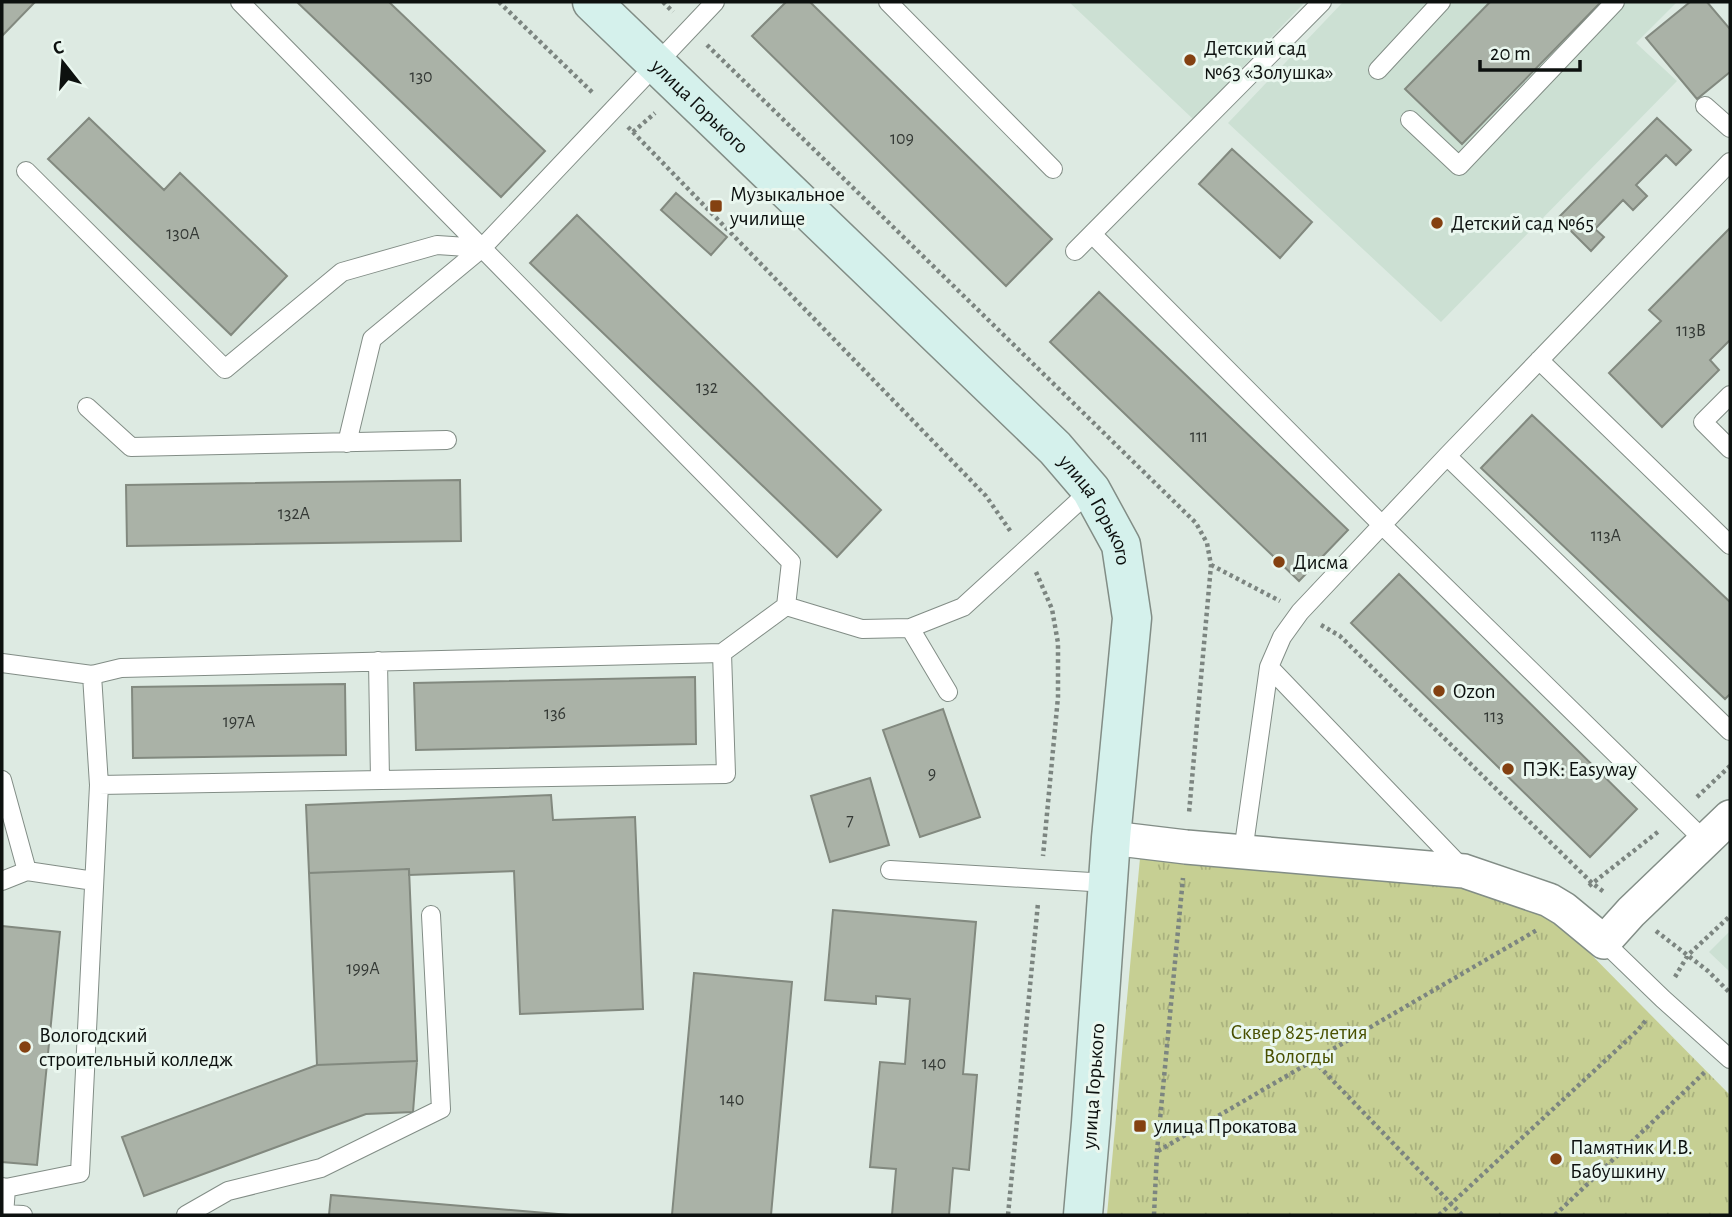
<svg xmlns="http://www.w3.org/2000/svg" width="1732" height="1217" viewBox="0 0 1732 1217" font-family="'Alegreya Sans',sans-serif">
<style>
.built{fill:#cce0d3}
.grass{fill:url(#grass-tufts)}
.building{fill:#aab2a7;stroke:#82897f;stroke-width:2}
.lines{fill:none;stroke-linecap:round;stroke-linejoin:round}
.lane-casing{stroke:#828d86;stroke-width:20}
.street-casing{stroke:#828d86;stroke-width:36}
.secondary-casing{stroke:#828d86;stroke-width:41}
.path{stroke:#7c8580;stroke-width:4.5;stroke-dasharray:3.5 3.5;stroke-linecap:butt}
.lane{stroke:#fff;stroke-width:18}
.street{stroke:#fff;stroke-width:33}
.secondary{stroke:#d5f1ec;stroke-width:38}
.poi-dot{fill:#844111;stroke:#eaf7ef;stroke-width:2.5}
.labels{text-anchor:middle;stroke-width:6;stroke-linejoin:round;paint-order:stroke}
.number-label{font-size:18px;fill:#343935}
.poi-label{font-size:21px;fill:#0d110f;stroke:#eaf7ef;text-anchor:start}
.street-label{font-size:21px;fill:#0d110f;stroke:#eaf7ef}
.park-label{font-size:21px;fill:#495000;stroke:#eaf7ef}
</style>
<defs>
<pattern id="grass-tufts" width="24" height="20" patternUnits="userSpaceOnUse" patternTransform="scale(1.75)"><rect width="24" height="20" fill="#c6cf93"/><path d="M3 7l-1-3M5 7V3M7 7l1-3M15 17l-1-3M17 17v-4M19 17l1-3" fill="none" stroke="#a9b17e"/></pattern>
</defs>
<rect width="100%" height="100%" fill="#ddeae2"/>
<path class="built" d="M1069,2H1305L1193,119Z
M1343,2H1677L1636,43L1677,81L1441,322L1228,123Z
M1730,931V972L1709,952Z"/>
<path class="grass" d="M1140,858L1470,886L1550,913L1730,1095V1215H1107Z"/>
<path class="building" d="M2,2H35L2,36Z
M297,2H389L545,151L501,197Z
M786,2H810L1052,239L1006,286L752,36Z
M1490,2H1601L1462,144L1405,89Z
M1690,2H1707L1730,29V72L1697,99L1646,38Z
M89,118L164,190L180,173L287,276L231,335L48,159Z
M1657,118L1691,150L1676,165L1666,155L1636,185L1647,196L1633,210L1623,200L1595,229L1604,237L1591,251L1558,218Z
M1232,149L1312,222L1280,258L1199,184Z
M676,193L727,237L711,255L661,210Z
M577,215L881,510L837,557L530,263Z
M1730,228V340L1710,360L1719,370L1662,427L1609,373L1661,321L1649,310Z
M1099,292L1348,530L1299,581L1050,342Z
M1532,415L1730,602V694L1725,699L1481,468Z
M460,480L461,541L127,546L126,485Z
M1399,574L1637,809L1590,857L1351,623Z
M695,677L696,744L416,750L414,683Z
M345,684L346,755L133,758L132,687Z
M943,709L980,817L920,837L883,730Z
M870,778L889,845L830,862L811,796Z
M551,795L553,820L635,817L643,1009L520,1014L514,871L409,875V869L309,873L306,805Z
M409,869L417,1061L317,1065L309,873Z
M833,910L976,922L963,1074L977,1075L969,1170L953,1168L949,1215H892L896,1169L870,1167L880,1062L905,1064L910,999L876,996V1004L825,1000Z
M2,926L60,932L37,1165L2,1162Z
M694,973L792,982L771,1215H672Z
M417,1061L413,1112L366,1114L144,1196L122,1137L317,1065Z
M331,1195L570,1215H329Z"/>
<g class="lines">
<g class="lane-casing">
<path id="lane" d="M240,2L482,248
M888,2L1053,169
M1378,70L1441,2
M1705,106L1730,128
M1410,120L1459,166L1615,2
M26,171L225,369L342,272L437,245L482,248
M1092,234L1383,526L1705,841
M1075,251L1322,2
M1539,360L1730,545
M1730,395L1703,422L1730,449
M87,407L131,447L447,440
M347,443L372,339L482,248
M1447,456L1730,731
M786,606L862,629L910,628L963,607L1091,490
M910,628L948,692
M378,661L380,780
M2,663L92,675L121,668L722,653L786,606L791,562L482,248L715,2
M1269,667L1463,869
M92,675L99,785L726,774L722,653
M2,780L27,871L2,881
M1243,852L1269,667L1282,637L1300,612L1447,456L1730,162
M890,870L1108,883
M27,871L94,881
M1604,942L1663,999L1730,1059
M2,1187L6,1188L4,1215
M6,1188L80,1173L99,785
M4,1214L23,1215
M186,1215L228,1191L321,1168L441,1109L431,915"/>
</g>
<g class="street-casing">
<path id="street" d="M1111,838L1186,847L1464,871L1549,900L1564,909L1604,942L1631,912L1730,817"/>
</g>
<g class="secondary-casing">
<g id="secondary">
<path id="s1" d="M592,2L1055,448L1091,490L1121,545L1132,618L1111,838L1091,1123L1083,1215"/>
</g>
</g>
<path class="path" d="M499,2L594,94
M663,2L673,12
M707,45L1196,523L1207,543L1211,565L1189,813
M628,127L986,496L1011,532
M633,132L655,113
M1211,565L1280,601
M1036,572L1052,609L1058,643V697L1043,856
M1321,625L1340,636L1592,883L1604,892
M1697,797L1730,766
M1589,886L1659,831
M1656,931L1708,971L1730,993
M1675,977L1688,955L1730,916
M1314,1061L1462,1215
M1158,1151L1537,930
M1008,1215L1038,903
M1154,1215L1157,1151L1183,878
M1439,1215L1637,1031L1647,1019
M1555,1215L1706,1071"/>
<use href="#lane" class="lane"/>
<use href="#street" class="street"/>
<use href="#secondary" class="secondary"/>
</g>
<g class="poi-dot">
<circle cx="1190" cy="60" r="7"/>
<rect x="709" y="199" width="14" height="14" rx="3.5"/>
<circle cx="1437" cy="223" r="7"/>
<circle cx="1279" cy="562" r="7"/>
<circle cx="1439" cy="691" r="7"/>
<circle cx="1508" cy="769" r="7"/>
<circle cx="25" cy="1047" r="7"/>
<rect x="1133" y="1119" width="14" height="14" rx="3.5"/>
<circle cx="1556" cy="1159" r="7"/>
</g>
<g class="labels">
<g class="number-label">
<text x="421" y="82">130</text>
<text x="902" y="144">109</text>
<text x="183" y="239">130А</text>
<text x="1691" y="336">113В</text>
<text x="707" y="393">132</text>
<text x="1199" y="442">111</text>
<text x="294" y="519">132А</text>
<text x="1606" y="541">113А</text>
<text x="555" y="719">136</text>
<text x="1494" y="722">113</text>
<text x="239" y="727">197А</text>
<text x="932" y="779">9</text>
<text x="850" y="826">7</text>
<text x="363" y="974">199А</text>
<text x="934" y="1069">140</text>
<text x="732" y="1105">140</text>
</g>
<g class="poi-label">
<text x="1204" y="55">Детский сад<tspan x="1204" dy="24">№63 «Золушка»</tspan></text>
<text x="730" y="201">Музыкальное<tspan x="730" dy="24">училище</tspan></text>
<text x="1451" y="230">Детский сад №65</text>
<text x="1293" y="569">Дисма</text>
<text x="1453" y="698">Ozon</text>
<text x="1522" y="776">ПЭК: Easyway</text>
<text x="39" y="1042">Вологодский<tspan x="39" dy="24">строительный колледж</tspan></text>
<text x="1154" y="1133">улица Прокатова</text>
<text x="1570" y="1154">Памятник И.В.<tspan x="1570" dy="24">Бабушкину</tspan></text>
</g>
<g class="street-label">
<text dy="7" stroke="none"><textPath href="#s1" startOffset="150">улица Горького</textPath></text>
<text dy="7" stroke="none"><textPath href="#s1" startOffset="718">улица Горького</textPath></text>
<text transform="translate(1093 1086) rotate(-86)" y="7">улица Горького</text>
</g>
<g class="park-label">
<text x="1299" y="1039">Сквер 825-летия<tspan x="1299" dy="24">Вологды</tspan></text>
</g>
</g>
<rect width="1732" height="1217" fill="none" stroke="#0d110f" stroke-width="7"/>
<g transform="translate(63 63) rotate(343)" stroke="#eaf7ef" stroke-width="5" paint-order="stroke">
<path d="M0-5L12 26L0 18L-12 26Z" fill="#0d110f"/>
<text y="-10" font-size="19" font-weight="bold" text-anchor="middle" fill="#0d110f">С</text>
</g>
<path d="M1480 60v10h100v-10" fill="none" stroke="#0d110f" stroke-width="3.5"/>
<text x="1490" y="60" font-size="21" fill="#0d110f" stroke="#eaf7ef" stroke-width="5" paint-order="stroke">20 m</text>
</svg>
